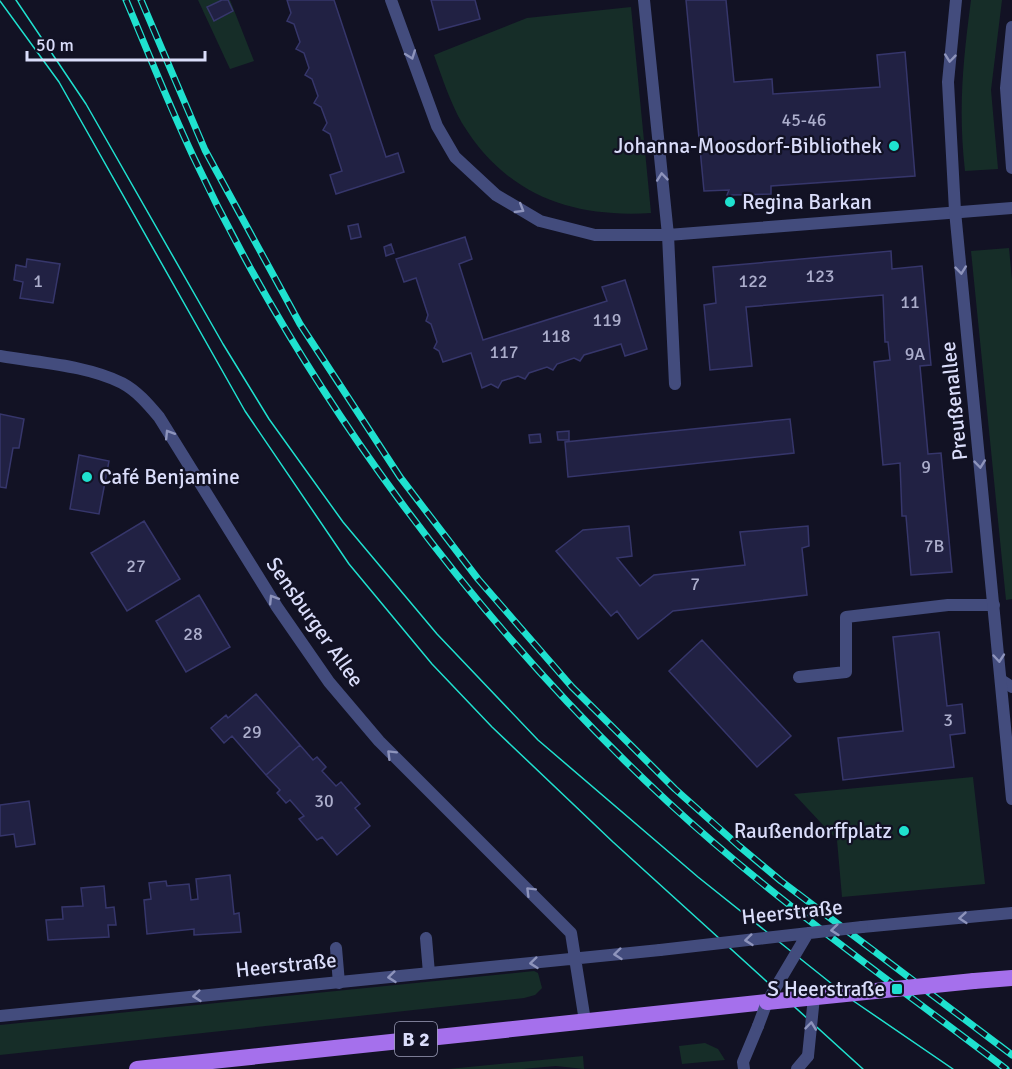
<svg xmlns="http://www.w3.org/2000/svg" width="1012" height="1069" viewBox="0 0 1012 1069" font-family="Signika,sans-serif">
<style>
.green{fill:#162d28}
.building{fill:#212143;stroke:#36366b;stroke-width:1.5}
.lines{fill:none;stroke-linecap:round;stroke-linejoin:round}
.service{stroke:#434c7d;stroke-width:12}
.minor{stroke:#434c7d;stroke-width:12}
.tertiary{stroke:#434c7d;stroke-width:12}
.primary{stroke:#a570ec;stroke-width:16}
.tram{stroke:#1fe1cf;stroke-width:1.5}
.rail-casing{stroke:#1fe1cf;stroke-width:7}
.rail{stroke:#121224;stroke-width:4.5;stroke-dasharray:14;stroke-linecap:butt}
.minor-bridge{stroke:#434c7d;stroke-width:12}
.primary-bridge{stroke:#a570ec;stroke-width:16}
.oneway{stroke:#8e94bc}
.poi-dot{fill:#1fe1cf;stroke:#121224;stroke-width:2}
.labels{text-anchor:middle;stroke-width:4.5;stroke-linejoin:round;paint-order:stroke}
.number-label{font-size:18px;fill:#acaecc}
.shield{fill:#121224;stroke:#9ea0ba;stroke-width:1.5}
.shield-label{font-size:20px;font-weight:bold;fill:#daddfa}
.poi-label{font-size:21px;fill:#daddfa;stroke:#121224;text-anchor:end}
.street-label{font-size:21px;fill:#daddfa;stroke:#121224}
</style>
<rect width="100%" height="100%" fill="#121224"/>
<path class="green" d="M198,0H230L254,61L230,69Z
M971,0H1002L991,90L998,169L965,171C958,109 963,61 971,0Z
M631,7L651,213C571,218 506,195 462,123C450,102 442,77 434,55L527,18Z
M1009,248L1012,280V599L1006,600L971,251Z
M973,777L985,884L842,897L837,840L794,794Z
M534,971L538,973L542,988L535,995L524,998L0,1055V1025Z
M705,1043L718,1049L725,1060L682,1064L679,1046Z
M583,1056L584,1069L556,1066L522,1069H448Z"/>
<path class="building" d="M222,0H228L233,11L214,21L207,7Z
M287,0H334L386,157L398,153L404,172L336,194L330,175L342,171L330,134L323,130L327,123L321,107L314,103L318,96L312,79L305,75L309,68L304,53L296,49L300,42L294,24L287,21L291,13Z
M431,0H475L480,19L439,30Z
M686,0H726L734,82L772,79L773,94L880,87L877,55L905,52L915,176L771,186V194L732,195L730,198L727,195L729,190L704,191Z
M358,224L361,237L351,239L348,226Z
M465,237L472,259L459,264L483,340L607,301L602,287L625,280L647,349L625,356L621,344L584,355L580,361L574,358L557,364L553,370L547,367L529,373L525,379L518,376L502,381L498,388L491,384L482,388L471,353L443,362L439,351L434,348L437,342L431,324L426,321L428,315L416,278L404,282L396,259Z
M391,244L394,253L386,256L384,247Z
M891,251L892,269L922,266L931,365L920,366L928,454L941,453L952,572L911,575L906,516H902L900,463L883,465L874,362L890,360L888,342H885L883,295L746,307L752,366L710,370L704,305L716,303L713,267Z
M27,259L60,264L53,303L20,298L23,282L14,280L16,265L26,267Z
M0,414L24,419L19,448H13L6,488L0,487Z
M790,419L794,453L568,477L565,442Z
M569,431V440H558L557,432Z
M540,434L541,442L530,443L529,435Z
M79,455L109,461L99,514L70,509Z
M144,521L180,579L127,611L91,553Z
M629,526L632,556L617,558L640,586L654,575L745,565L740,532L808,526L809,546L802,548L807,595L673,611L638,639L617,611L611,616L556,551L583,530Z
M199,595L230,647L186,672L156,621Z
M939,632L947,706L962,704L965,733L950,735L954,767L843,780L838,738L903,731L893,637Z
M702,640L791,736L757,767L669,671Z
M256,694L300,745L266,775L232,736L224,743L211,728L226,715L228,718Z
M300,745L313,760L317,757L326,767L322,771L336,786L341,782L360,804L355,808L370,826L337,855L322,837L317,840L299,819L304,816L290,800L286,803L277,793L280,790L266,775Z
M29,801L35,844L16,847L14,834L0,836V805Z
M230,875L234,914L239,913L241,932L194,935V929L147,934L144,900L151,899L149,883L166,881L167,886L189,884L191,900L198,899L196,879Z
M104,886L106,908L114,907L116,925H108L109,937L48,940L46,920L63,919L62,907L83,906L81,888Z"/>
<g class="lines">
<path class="service" d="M668,235L675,384
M799,677L846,672V617L948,605H994
M1001,680L1012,687
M426,938L429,973
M336,948L339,983"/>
<path class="minor" d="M391,0L437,126L455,157L496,195L540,221L595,235H668L1012,208
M644,0L668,235
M0,356C39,363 86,365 122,383C137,391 148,404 159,417L277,607L329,682L379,741L571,933L585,1021
M862,927L1012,913
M0,1016L660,950
M744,1069L743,1062L758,1026
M797,1069L808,1056"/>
<path class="tertiary" d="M956,0L948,82L955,211L1012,799
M1012,27L1006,88L1012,168"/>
<path class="primary" d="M974,981L1012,978
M137,1069L767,1002"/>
<path class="tram" d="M16,0L86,104L223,344L269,419L343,522L437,634L538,740L698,877L852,1000L953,1069
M0,1L59,82L245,411L349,564L432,664L492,727L613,842L863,1069"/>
<g class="rail-casing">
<path id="rail" d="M126,0C148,52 169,105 193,156C305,394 475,623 668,802C773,899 892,982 1006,1069
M141,0L205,150L300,324L400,477L478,579L572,687L675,789L739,846L781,881L1012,1055"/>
</g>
<use href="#rail" class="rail"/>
<path class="minor-bridge" d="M660,950L862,927
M758,1026L767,1002L808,933
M808,1056L814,997"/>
<path class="primary-bridge" d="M767,1002L974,981"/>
</g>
<defs><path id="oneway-chevron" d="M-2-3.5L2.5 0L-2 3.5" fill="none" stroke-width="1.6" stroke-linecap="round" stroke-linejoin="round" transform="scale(1.5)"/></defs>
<g class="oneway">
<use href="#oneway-chevron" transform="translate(411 55) rotate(70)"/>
<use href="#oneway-chevron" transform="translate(950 58) rotate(96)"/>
<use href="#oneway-chevron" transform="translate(662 177) rotate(-96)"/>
<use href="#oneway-chevron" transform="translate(520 209) rotate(31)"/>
<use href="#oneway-chevron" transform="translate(961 270) rotate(84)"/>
<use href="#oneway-chevron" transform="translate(169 434) rotate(-122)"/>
<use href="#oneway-chevron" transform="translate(980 464) rotate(84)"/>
<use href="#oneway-chevron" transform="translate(273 599) rotate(-122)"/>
<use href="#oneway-chevron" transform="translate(999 658) rotate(85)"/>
<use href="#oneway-chevron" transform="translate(391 754) rotate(-135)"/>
<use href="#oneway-chevron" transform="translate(530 891) rotate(-135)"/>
<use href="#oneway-chevron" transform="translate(963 918) rotate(175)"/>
<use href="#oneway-chevron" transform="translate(835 930) rotate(174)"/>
<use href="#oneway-chevron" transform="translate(749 940) rotate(174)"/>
<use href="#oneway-chevron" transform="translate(618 954) rotate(174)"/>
<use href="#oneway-chevron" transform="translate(534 963) rotate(174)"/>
<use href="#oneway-chevron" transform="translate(392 977) rotate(174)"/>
<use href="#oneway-chevron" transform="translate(197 996) rotate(174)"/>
<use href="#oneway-chevron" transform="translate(811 1026) rotate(-84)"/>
</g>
<g class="poi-dot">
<circle cx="894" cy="146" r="6"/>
<circle cx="730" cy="202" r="6"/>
<circle cx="87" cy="477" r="6"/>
<circle cx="904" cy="831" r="6"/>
<rect x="891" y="983" width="12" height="12" rx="3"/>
</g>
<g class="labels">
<g class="number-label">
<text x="804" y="126">45-46</text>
<text x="820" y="282">123</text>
<text x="38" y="287">1</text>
<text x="753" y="287">122</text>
<text x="910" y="308">11</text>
<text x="607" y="326">119</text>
<text x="556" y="342">118</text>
<text x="504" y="358">117</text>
<text x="915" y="360">9A</text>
<text x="926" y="473">9</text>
<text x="934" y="552">7B</text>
<text x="136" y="572">27</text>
<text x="695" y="590">7</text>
<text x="193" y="640">28</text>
<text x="948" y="726">3</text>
<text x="252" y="738">29</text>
<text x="324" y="807">30</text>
</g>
<rect class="shield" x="395" y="1022" width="42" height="34" rx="4.5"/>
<g class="shield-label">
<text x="416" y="1046">B 2</text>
</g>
<g class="poi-label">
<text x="882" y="153">Johanna-Moosdorf-Bibliothek</text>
<text x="742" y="209" text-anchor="start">Regina Barkan</text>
<text x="99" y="484" text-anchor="start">Café Benjamine</text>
<text x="892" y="838">Raußendorffplatz</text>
<text x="885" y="996">S Heerstraße</text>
</g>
<g class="street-label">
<text transform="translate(954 401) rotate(-96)" y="7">Preußenallee</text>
<text transform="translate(315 622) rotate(55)" y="7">Sensburger Allee</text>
<text transform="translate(792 912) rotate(-6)" y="7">Heerstraße</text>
<text transform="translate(286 965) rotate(-6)" y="7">Heerstraße</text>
</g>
</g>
<path d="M27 51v9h178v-9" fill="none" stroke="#daddfa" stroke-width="3"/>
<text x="36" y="51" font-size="18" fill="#daddfa" stroke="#121224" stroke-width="4.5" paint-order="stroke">50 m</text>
</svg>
